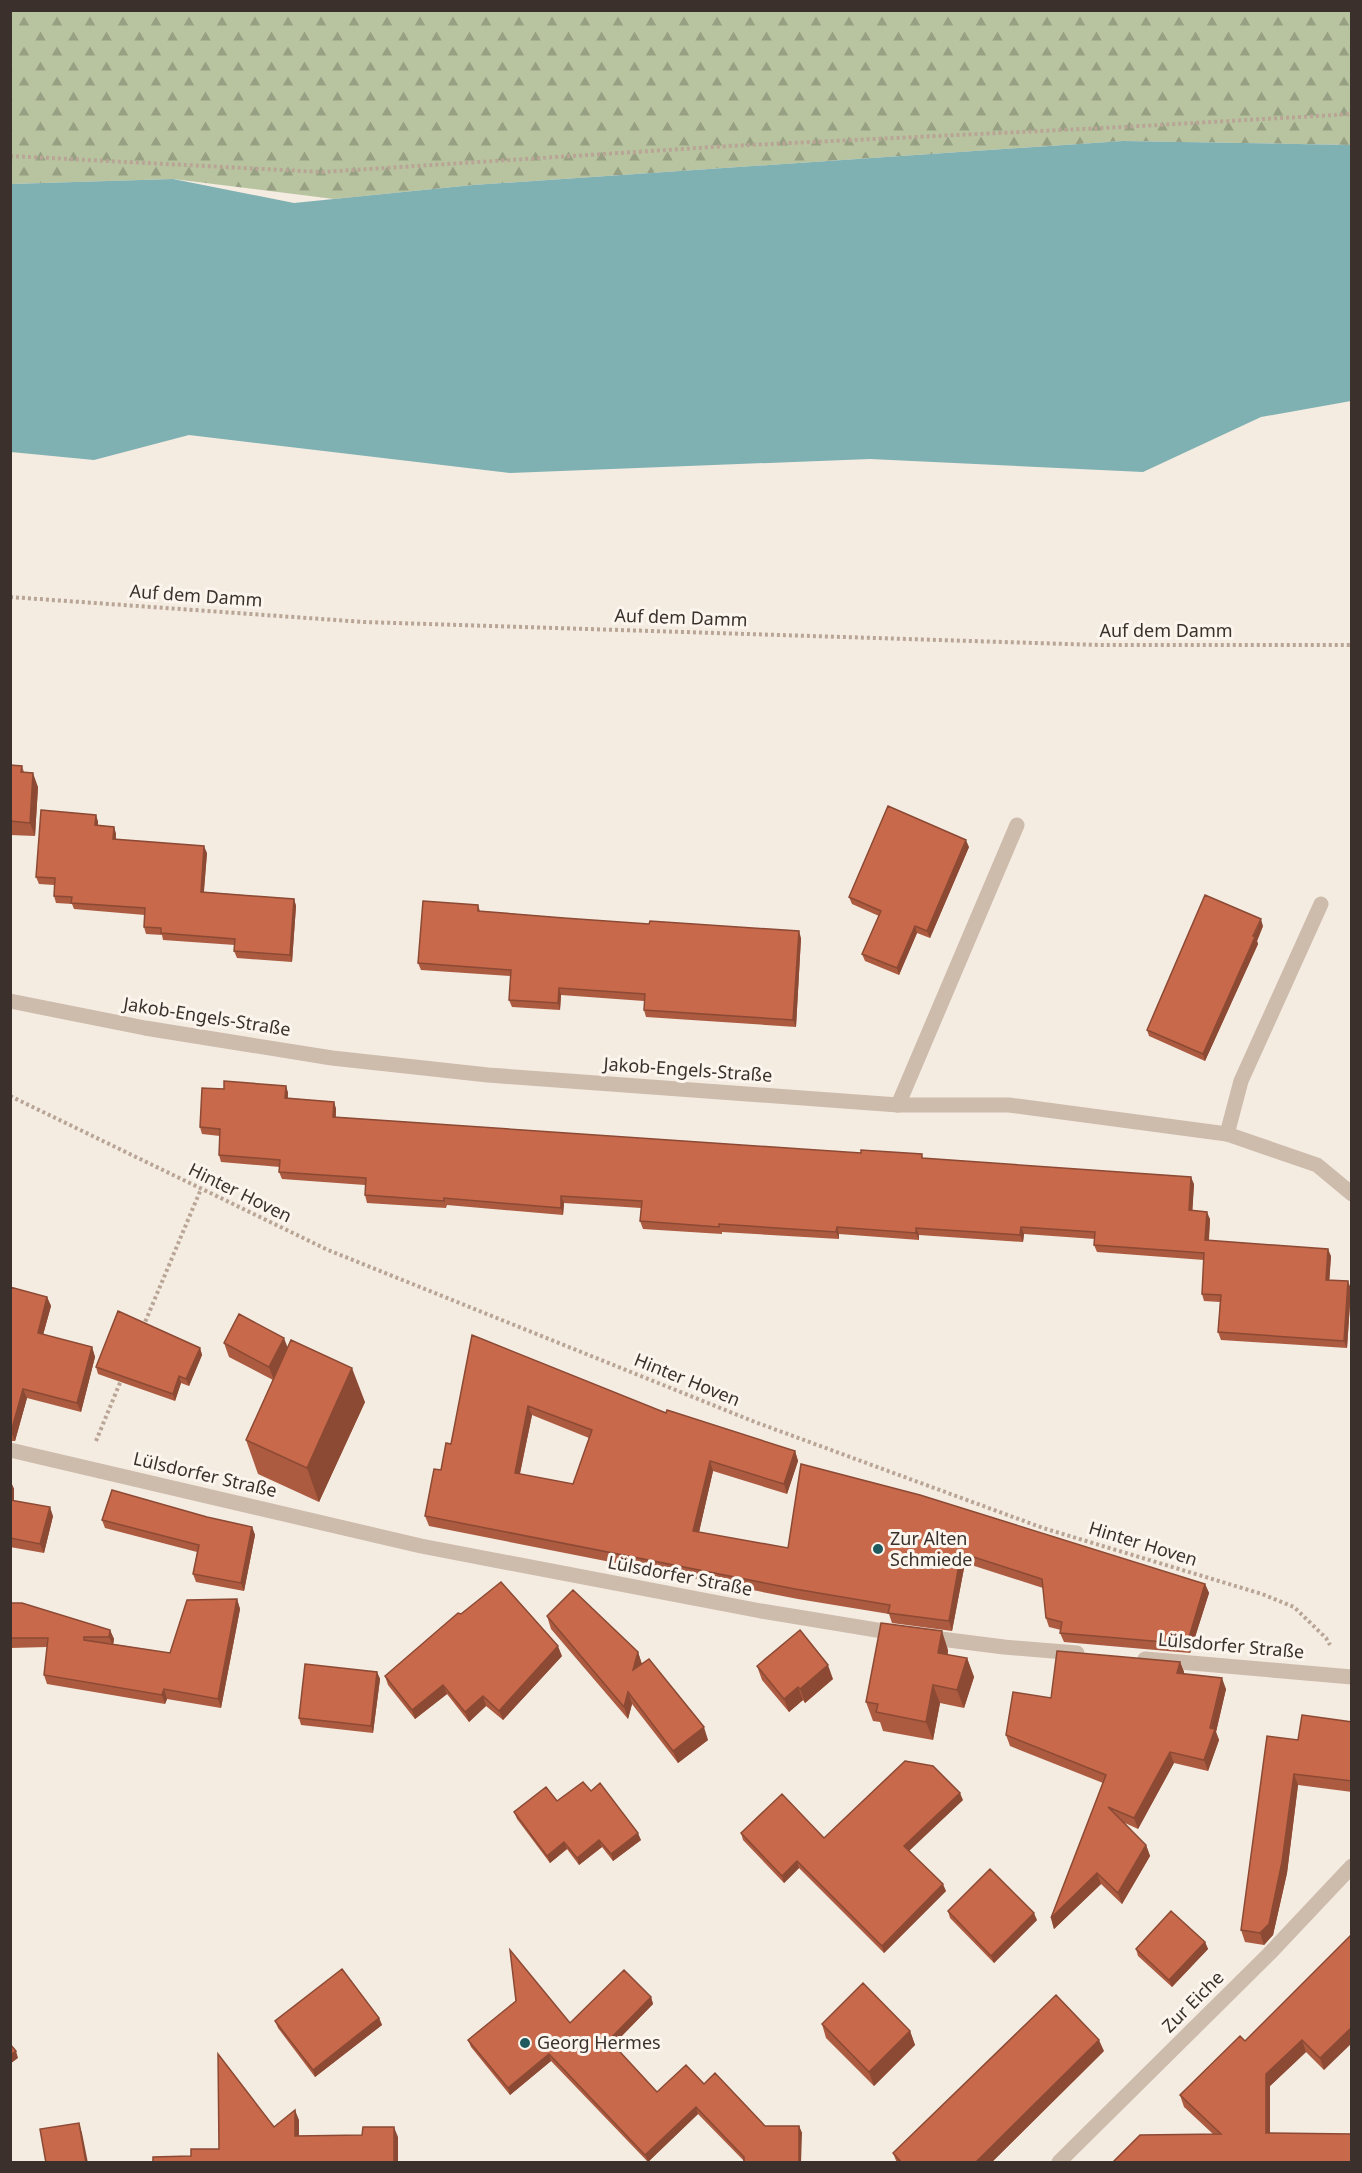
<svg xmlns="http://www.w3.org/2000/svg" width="1362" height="2173" viewBox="0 0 1362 2173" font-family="'Noto Sans',sans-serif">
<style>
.forest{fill:url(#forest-firs)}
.water{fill:#7fb0b2}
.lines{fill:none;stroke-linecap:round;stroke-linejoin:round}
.path{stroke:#b9a596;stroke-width:4;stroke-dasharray:3 3;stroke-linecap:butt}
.service{stroke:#cdbbac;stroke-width:15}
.minor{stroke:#cdbbac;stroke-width:15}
.wall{fill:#ac5a40;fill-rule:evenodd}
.shaded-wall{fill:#8c4a34}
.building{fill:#c8694b;stroke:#8c4a34;stroke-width:1.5;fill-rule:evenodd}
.poi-dot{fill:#1f5a5e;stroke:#fbf5ee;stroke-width:2}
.labels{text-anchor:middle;stroke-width:6;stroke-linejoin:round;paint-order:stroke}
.street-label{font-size:18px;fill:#3b302b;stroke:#fbf5ee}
.poi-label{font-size:18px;fill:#3b302b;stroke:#fbf5ee;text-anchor:start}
</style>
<defs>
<pattern id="forest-firs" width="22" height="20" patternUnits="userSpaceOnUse" patternTransform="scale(1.5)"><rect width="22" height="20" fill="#b8c4a0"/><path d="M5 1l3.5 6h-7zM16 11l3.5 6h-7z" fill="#97a083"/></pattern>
</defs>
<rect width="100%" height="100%" fill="#f4ebe1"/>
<path class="forest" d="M10,11H1351V145L1123,141L473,185L334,199L173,179L11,184Z"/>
<path class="water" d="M1123,141L1351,145V401L1261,417L1143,472L870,459L510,473L189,435L94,460L11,452V184L173,179L294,203L473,185Z"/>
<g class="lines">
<path class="path" d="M10,156L322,172L729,146L1123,127L1352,114
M10,597L364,622L1099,645H1352
M10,1096L328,1250L755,1422L1043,1528L1262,1594L1294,1607L1326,1638L1330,1645
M143,1327L201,1189
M96,1441L122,1378"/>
<path class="service" d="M898,1105L1017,825
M1227,1134L1241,1081L1321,904"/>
<path class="minor" d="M10,1001L145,1028L332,1058L488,1075L898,1105H1009L1227,1134L1317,1165L1352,1194
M10,1450L421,1546L761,1611L901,1634
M925,1637L1004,1647L1077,1653
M1145,1659L1352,1677
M1059,2162L1269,1954L1352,1866"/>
</g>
<path class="wall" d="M10,765L22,766L24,772L38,787L35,836L10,835Z
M96,815L98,822V825L114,827L116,834V839L207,853L204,892L294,899L296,906L292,962L237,958L234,951L235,945L163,940L162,935L146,934L144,927L145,915L74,909L72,904L56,903L54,896V885L39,884L36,877Z
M969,847L930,938L917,933L899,975L865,961L862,954L879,916L852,904L849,897Z
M478,905L480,911L801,938L796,1027L646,1017L644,1010V1001L561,995L560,1010L512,1007L509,1000L511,976L421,970L418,963Z
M1263,926L1257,941L1258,944L1205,1061L1149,1036L1147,1030Z
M286,1086L288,1093V1098L334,1102L336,1109V1117L924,1158L1194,1184L1192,1211L1210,1219L1209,1240L1331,1256L1329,1280L1351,1289L1347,1348L1221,1340L1218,1332L1220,1302L1204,1301L1202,1294L1204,1260L1097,1252L1094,1245L1095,1239L1024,1234L1023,1242L919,1235V1240L839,1234V1239L722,1232V1234L643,1229L640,1221L641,1208L564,1203L563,1215L447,1205L446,1208L367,1203L365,1195V1185L282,1179L279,1172L280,1167L221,1162L219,1155L220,1136L202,1134L200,1127L224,1089Z
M10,1287L47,1297L51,1306L43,1335L92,1347L95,1357L81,1412L27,1398L15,1441H10Z
M472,1335L666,1413L795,1451L798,1461L787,1494L713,1471L699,1532L788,1548L801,1464L1205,1584L1209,1593L1190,1653L1064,1642L1060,1633L1061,1630L1049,1627L1046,1618L1043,1588L965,1563L952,1631L892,1623L889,1614L798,1599L429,1526L425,1516L441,1470L451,1444ZM532,1415L589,1438L573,1484L520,1474Z
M224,1343L287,1348L365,1402L319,1502L258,1474L246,1440L273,1380L229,1357Z
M200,1348L202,1355L189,1386L181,1383L175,1401L98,1374L96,1367Z
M10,1480L14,1489V1501L53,1516L44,1553L10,1547Z
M207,1517L252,1527L255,1535L244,1591L196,1582L193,1574L197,1552L105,1528L102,1520Z
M237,1599L240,1609L221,1708L167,1699L165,1704L47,1684L44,1675L47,1647L10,1648V1603L110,1630L114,1639L113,1644L170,1653Z
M547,1616L638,1652L642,1664L708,1740L678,1763L632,1704L628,1719L551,1629Z
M948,1650V1655L967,1658L974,1677L964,1708L940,1703L933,1740L883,1731L880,1722L873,1721L866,1702Z
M562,1656L503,1720L486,1706L469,1722L447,1694L415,1719L388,1685L385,1676Z
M1180,1662L1184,1672V1674L1226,1689L1216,1732L1219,1740L1208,1771L1174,1763L1138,1829L1125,1823L1146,1845L1150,1856L1122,1904L1101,1884L1054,1929L1051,1918L1103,1783L1010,1746L1006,1735L1051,1698Z
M757,1666L833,1679L805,1703L803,1700L789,1712L762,1680Z
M377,1672L380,1679L373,1733L301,1725L299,1718Z
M1352,1722V1792L1298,1785L1287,1873L1273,1935L1264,1945L1245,1942L1241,1930L1298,1740Z
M591,1791L641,1840L613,1861L602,1847L579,1865L567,1849L550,1863L517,1819L514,1812L557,1801Z
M963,1800L909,1850L946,1891L884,1953L799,1868L784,1883L743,1840L741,1833L824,1838Z
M948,1911L1037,1920L994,1963L950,1918Z
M1352,1934L1324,2070L1306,2052L1270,2086V2133L1213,2134L1184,2107L1180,2095L1245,2041Z
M1205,1942L1208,1949L1172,1987L1138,1956L1136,1949Z
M651,1997L653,2004L613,2045L657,2092L704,2084L765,2126H799L802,2133L744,2161L698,2114L648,2162L551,2061L510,2095L471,2047L468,2040L570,2023Z
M379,2018L382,2025L315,2077L278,2028L275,2021Z
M822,2024L910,2031L915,2045L874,2086L826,2038Z
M1104,2051L991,2163H897L893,2153Z"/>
<path class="shaded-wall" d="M33,773L38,787L35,836L30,823Z
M96,815L98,822V832L95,825Z
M114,827L116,834L115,846L113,839Z
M966,840L969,847L930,938L927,931Z
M204,846L207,853L203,899L201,892Z
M294,899L296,906L292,962L290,955Z
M1261,919L1263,926L1257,941L1258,944L1205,1061L1203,1054Z
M915,926L917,933L899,975L897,968Z
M799,931L801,938L796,1027L793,1020Z
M559,988L561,995L560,1010L558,1003Z
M286,1086L288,1093L287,1105L285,1098Z
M334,1102L336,1109L335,1124L333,1117Z
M1191,1177L1194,1184L1192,1218L1189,1210Z
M561,1196L564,1203L563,1215L561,1208Z
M1207,1212L1210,1219L1208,1248L1205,1240Z
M837,1227L839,1234V1239L836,1232Z
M1021,1227L1024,1234L1023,1242L1020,1235Z
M916,1228L919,1235V1240L916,1233Z
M1328,1249L1331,1256L1329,1287L1326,1280Z
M1348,1281L1351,1289L1347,1348L1344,1341Z
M47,1297L51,1306L41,1342L38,1333Z
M284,1338L289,1351L274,1380L269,1367Z
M92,1347L95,1357L81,1412L77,1403Z
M200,1348L202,1355L189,1386L186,1379Z
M352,1368L365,1402L319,1502L307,1468Z
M179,1376L181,1383L175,1401L173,1394Z
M23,1389L27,1398L15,1441L11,1432Z
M528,1406L532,1415L518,1482L515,1473Z
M795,1451L798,1461L787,1494L784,1484Z
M710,1461L713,1471L697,1541L693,1531Z
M10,1480L14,1489V1509L10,1500Z
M50,1507L53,1516L44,1553L40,1544Z
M252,1527L255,1535L244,1591L241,1583Z
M961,1553L965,1563L952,1631L949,1621Z
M1205,1584L1209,1593L1190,1653L1187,1644Z
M237,1599L240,1609L221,1708L218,1699Z
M110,1630L114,1639L113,1646L109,1637Z
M942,1631L948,1650L944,1672L938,1653Z
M558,1646L562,1656L503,1720L499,1711Z
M638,1652L642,1665L633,1670Z
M967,1658L974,1677L964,1708L957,1690Z
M1180,1662L1184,1672L1181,1684L1177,1673Z
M828,1665L833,1679L805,1703L800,1689Z
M377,1672L380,1679L373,1733L371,1726Z
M1222,1678L1226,1689L1216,1732L1219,1740L1208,1771L1204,1760Z
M443,1685L447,1694L415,1719L412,1710Z
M933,1685L940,1703L933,1740L926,1722Z
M798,1687L803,1700L789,1712L784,1699Z
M164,1689L167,1699L165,1704L162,1695Z
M628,1692L632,1704L628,1719L624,1707Z
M483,1696L486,1706L469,1722L465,1712Z
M704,1727L708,1740L678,1763L673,1751Z
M1170,1752L1174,1763L1138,1829L1134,1818Z
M1294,1774L1298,1785L1287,1873L1273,1935L1264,1945L1260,1933Z
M960,1793L963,1800L907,1853L904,1846Z
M638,1833L641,1840L613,1861L611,1854Z
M599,1840L602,1847L579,1865L577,1858Z
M564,1842L567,1849L550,1863L547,1856Z
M1146,1845L1150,1856L1122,1904L1118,1893Z
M797,1861L799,1868L784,1883L782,1876Z
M1097,1873L1101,1884L1054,1929L1051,1918Z
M943,1884L946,1891L884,1953L882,1946Z
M1034,1913L1037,1920L994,1963L991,1956Z
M1205,1942L1208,1949L1172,1987L1169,1980Z
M651,1997L653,2004L611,2047L609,2040Z
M379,2018L382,2025L315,2077L313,2070Z
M1352,2027V2043L1324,2070L1320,2058Z
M910,2031L915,2045L874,2086L869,2072Z
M1099,2040L1104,2051L991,2163H975Z
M1302,2040L1306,2052L1270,2086V2145L1266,2133V2074Z
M16,2051L18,2058L10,2064V2055Z
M549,2054L551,2061L510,2095L508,2088Z
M696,2107L698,2114L648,2162L645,2155Z
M295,2110L299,2120V2146L295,2136Z
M79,2123L82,2133L88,2163H86Z
M799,2126L802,2133L801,2163H799Z
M394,2127L398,2137V2163H394Z"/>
<path class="building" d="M10,765L22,766L21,772L33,773L30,823L10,821Z
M888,806L966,840L927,931L915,926L897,968L862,954L881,911L849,897Z
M41,810L96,815L95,825L114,827L113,839L204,846L201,892L294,899L290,955L234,951L235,939L161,933V928L144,927L145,908L71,903L72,897L54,896L55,878L36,877Z
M1205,895L1261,919L1253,936L1255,937L1203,1054L1147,1030Z
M423,901L478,905V911L564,918L649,924L650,921L799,931L793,1020L644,1010L645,994L559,988L558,1003L509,1000L511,970L418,963Z
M224,1081L286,1086L285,1098L334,1102L333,1117L861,1153V1150L922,1154V1158L1191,1177L1189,1210L1207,1212L1205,1240L1328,1249L1326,1280L1348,1281L1344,1341L1218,1332L1221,1295L1202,1294L1204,1253L1094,1245L1095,1232L1021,1227L1020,1235L916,1228V1233L837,1227L836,1232L719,1224V1227L640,1221L642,1201L561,1196V1208L444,1198V1201L365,1195L366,1178L279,1172L280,1160L219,1155L220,1129L200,1127L202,1088L224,1089Z
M10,1287L47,1297L38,1333L92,1347L77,1403L23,1389L11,1432H10Z
M118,1311L200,1348L186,1379L179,1376L173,1394L96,1367Z
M239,1314L284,1338L269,1367L224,1343Z
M472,1335L666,1413L667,1410L795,1451L784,1484L710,1461L693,1531L788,1548L801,1464L920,1495L1205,1584L1187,1644L1060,1633L1062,1622L1046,1618L1042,1579L961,1553L949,1621L888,1613L890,1605L795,1589L425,1516L434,1469L441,1470L446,1443L451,1444ZM528,1406L592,1430L573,1484L515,1473Z
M291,1340L352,1368L307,1468L246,1440Z
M112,1490L207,1517L252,1527L241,1583L193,1574L199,1545L102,1520Z
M10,1500L50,1507L40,1544L10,1538Z
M501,1582L558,1646L499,1711L483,1696L465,1712L443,1685L412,1710L385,1676L458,1613L461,1614Z
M573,1590L638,1652L633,1670L649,1659L704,1727L673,1751L628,1692L624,1707L547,1616Z
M237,1599L218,1699L164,1689L162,1695L44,1675L48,1638H10V1603H22L110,1630L109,1637H84V1640L170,1653L187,1600Z
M881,1623L942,1631L938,1653L967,1658L957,1690L933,1685L926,1722L876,1712L878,1704L866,1702Z
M800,1630L828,1665L800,1689L798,1687L784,1699L757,1666Z
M1057,1651L1180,1662L1177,1673L1222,1678L1210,1728L1215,1729L1204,1760L1170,1752L1134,1818L1108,1807L1146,1845L1118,1893L1097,1873L1051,1918L1106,1775L1006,1735L1013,1692L1051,1698Z
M305,1664L377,1672L371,1726L299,1718Z
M1302,1715L1352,1722V1781L1294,1774L1282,1862L1269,1924L1260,1933L1241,1930L1267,1736L1298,1740Z
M905,1761L933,1766L960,1793L904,1846L943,1884L882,1946L797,1861L782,1876L741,1833L782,1794L824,1838Z
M583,1782L591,1791L600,1783L638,1833L611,1854L599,1840L577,1858L564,1842L547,1856L514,1812L546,1787L557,1801Z
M990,1869L1034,1913L991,1956L948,1911Z
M1171,1911L1205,1942L1169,1980L1136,1949Z
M1352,1934V2027L1320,2058L1302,2040L1266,2074V2133L1352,2134V2163H1112L1140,2135L1221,2134L1180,2095L1240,2036L1245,2041Z
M510,1950L570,2023L624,1970L651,1997L609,2040L657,2092L686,2065L704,2084L715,2073L765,2126H799V2163H744V2157L696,2107L645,2155L549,2054L508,2088L468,2040L516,2001Z
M342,1969L379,2018L313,2070L275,2021Z
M863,1983L910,2031L869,2072L822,2024Z
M1056,1995L1099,2040L975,2163H902L893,2153Z
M10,2044L16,2051L10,2055Z
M218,2054L274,2127L295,2110V2136L362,2135L363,2127H394V2163H152L153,2162V2157L191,2156V2149H219Z
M79,2123L86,2163H46L40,2129Z"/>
<g class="poi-dot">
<circle cx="878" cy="1549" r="6"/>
<circle cx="525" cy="2043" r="6"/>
</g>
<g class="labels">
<g class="street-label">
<text transform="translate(196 596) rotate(4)" y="6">Auf dem Damm</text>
<text transform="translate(681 618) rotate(2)" y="6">Auf dem Damm</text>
<text x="1166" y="637">Auf dem Damm</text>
<text transform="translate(207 1017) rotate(9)" y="6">Jakob-Engels-Straße</text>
<text transform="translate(688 1070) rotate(4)" y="6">Jakob-Engels-Straße</text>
<text transform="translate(240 1193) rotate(26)" y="6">Hinter Hoven</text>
<text transform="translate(687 1380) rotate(22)" y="6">Hinter Hoven</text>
<text transform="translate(205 1475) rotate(13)" y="6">Lülsdorfer Straße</text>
<text transform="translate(1143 1544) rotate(17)" y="6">Hinter Hoven</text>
<text transform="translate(680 1576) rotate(11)" y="6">Lülsdorfer Straße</text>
<text transform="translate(1231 1646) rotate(5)" y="6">Lülsdorfer Straße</text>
<text transform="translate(1193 2002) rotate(-45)" y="6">Zur Eiche</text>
</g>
<g class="poi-label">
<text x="890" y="1545">Zur Alten<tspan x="890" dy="21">Schmiede</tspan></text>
<text x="537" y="2049">Georg Hermes</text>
</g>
</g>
<rect width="1362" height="2173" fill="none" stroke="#3b302b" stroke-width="24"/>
</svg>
